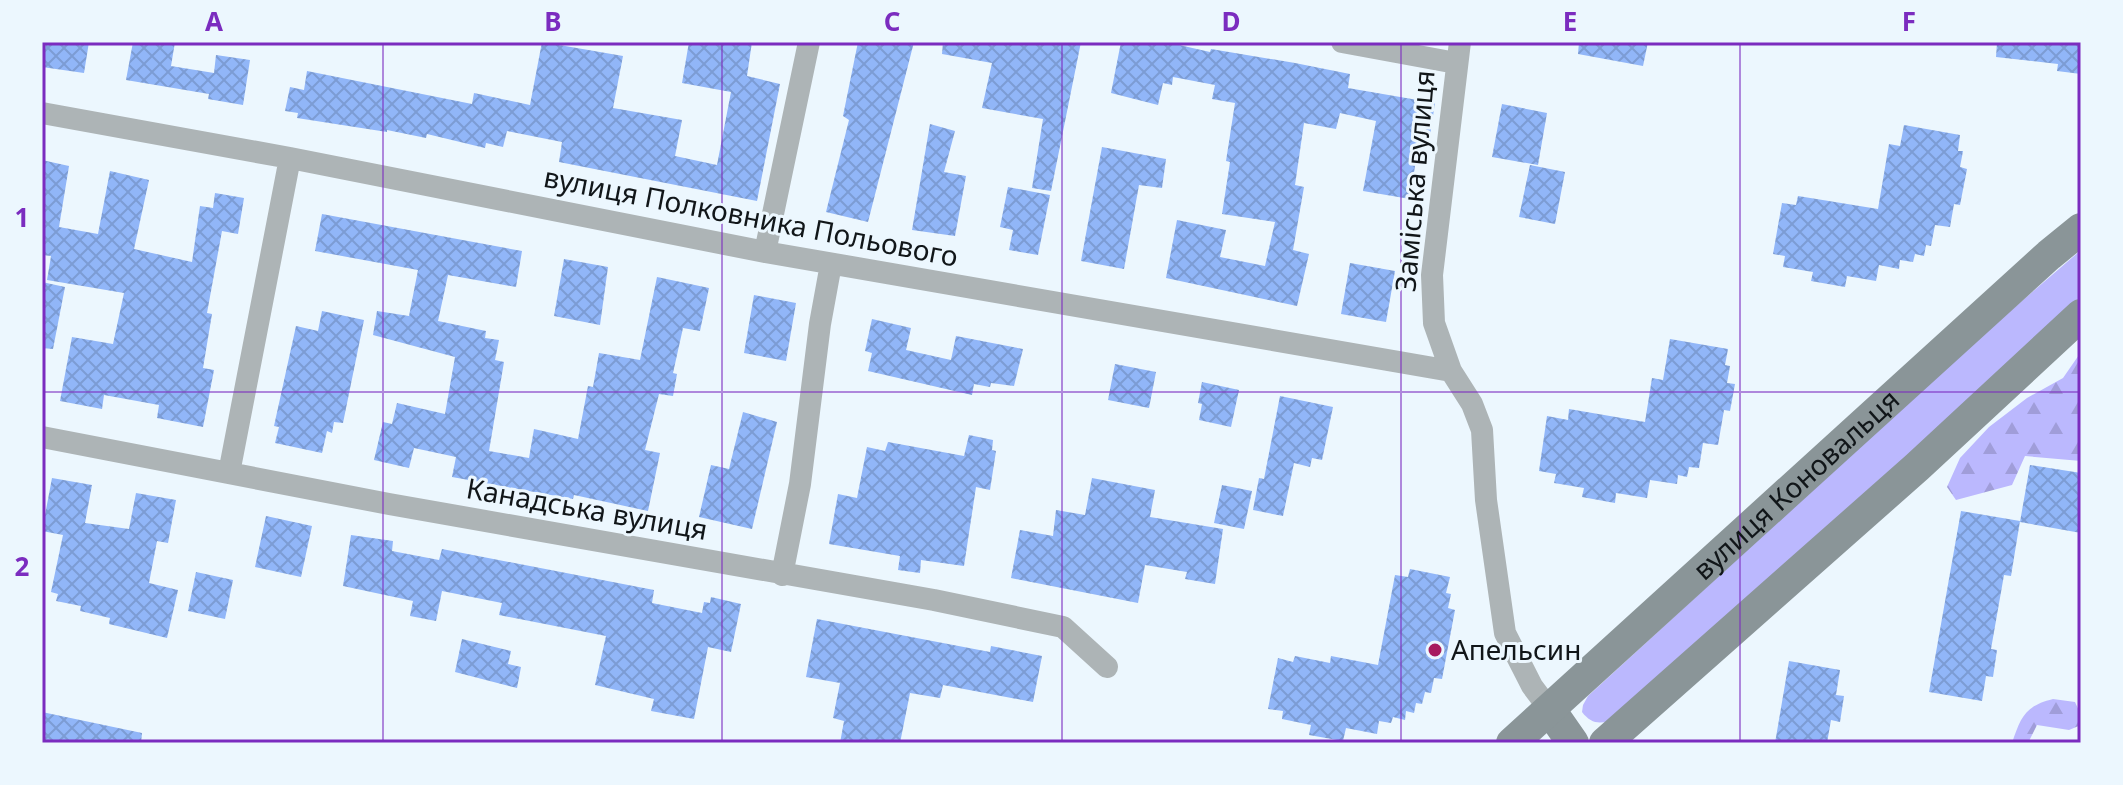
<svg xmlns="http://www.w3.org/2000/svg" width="2123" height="785" viewBox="0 0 2123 785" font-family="'Noto Sans',sans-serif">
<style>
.green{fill:#bbb8fe}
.forest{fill:url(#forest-firs)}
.building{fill:url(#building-cross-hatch)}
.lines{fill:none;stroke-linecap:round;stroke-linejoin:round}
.minor{stroke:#adb4b6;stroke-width:22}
.secondary{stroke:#8a9598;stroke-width:32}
.grid{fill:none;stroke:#7b2cbf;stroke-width:2;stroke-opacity:0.55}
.poi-dot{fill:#a71b5e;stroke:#ecf7fe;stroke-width:3}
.labels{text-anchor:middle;stroke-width:6;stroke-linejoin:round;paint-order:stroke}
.street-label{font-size:28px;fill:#111619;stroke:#ecf7fe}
.poi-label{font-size:28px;fill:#111619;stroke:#ecf7fe;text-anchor:start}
.neatline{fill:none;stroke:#7b2cbf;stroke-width:3}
.grid-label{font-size:26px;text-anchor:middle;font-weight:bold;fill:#7b2cbf}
</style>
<defs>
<pattern id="forest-firs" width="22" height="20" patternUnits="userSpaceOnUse" patternTransform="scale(2)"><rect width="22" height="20" fill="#bbb8fe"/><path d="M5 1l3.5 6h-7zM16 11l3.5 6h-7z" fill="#a09dd9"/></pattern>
<pattern id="building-cross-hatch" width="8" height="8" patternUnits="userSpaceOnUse" patternTransform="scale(2)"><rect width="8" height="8" fill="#91b6f8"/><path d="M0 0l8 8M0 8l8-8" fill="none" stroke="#7c9cd4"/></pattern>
</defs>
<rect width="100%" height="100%" fill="#ecf7fe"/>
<path class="green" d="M2081,250V299L1615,719C1601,724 1592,725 1582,712L1583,705L1588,696L1956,358Z"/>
<path class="forest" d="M2081,352V461L2025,456L2012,485L1956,500L1947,487L1960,458L1989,427L2027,398L2063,378Z
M2053,699L2075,702L2081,715V725L2069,730L2037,725L2028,743H2012C2021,717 2025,706 2053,699Z"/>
<path class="building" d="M46,42H89L84,73L42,67Z
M133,42H175L171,66L214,73L216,55L250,60L243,105L208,99L209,94L126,80Z
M542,42L623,56L613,108L682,120L675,156L717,165L731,92L682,83L689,42H752L747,76L780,84L757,201L559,162L562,142L507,131L503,147L486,143L485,148L427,134L426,138L387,130V132L297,118L298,113L285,111L290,87L304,90L307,71L472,104L474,93L530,105Z
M858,42H914L868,222L826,212L849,120L843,116Z
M943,42H1081L1051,191L1032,188L1043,119L982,108L992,63L942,54Z
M1121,42H1166L1210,52L1211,49L1295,63L1350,74L1348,88L1435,103L1429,142L1419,140L1410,199L1363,191L1376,121L1340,113L1336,129L1304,123L1295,185L1304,187L1293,250L1309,254L1297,306L1166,278L1177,220L1226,230L1220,257L1265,266L1275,222L1222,214L1230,162L1226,161L1235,103L1212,99L1215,85L1173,77L1172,85L1163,83L1158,105L1111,93Z
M1579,42H1648L1643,66L1578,54Z
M1997,42H2081V74L2057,71L2058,64L1996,57Z
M1502,104L1547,113L1538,165L1492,157Z
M930,124L955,131L944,172L966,176L955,236L912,230Z
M1904,125L1960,135L1958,151H1963L1960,167L1967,169L1960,205L1954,204L1950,227L1935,225L1931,246L1926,245L1924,256L1915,254L1913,262L1900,260L1899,269L1879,265L1876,281L1847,276L1845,287L1811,281L1813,272L1783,267L1785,256L1773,254L1782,203L1796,205L1798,196L1878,209L1889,144L1900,146Z
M1102,147L1166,159L1162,188L1139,185L1124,269L1081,261Z
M42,160L69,166L59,227L98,234L110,171L149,180L134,249L192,262L200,206L213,208L215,193L244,198L238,234L222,231L207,313L212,314L203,368L214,370L203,427L157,418L159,405L104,395L102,409L60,401L72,337L113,344L124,293L47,280L51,256L42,255Z
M1530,165L1565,172L1555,224L1519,217Z
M1008,187L1050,195L1038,255L1009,250L1013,230L1000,227Z
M322,214L522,251L516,287L448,275L438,321L486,331L485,338L499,340L495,360L504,362L489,451L529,458L534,429L578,439L588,386L593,387L599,353L640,360L657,277L709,288L700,331L683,328L673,373L677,374L673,396L659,394L645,450L660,453L648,511L574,495L573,499L452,477L456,457L414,448L409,468L374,460L383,422L392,424L397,403L445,414L455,357L373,335L377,311L409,316L418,270L315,251Z
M564,259L608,267L600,325L554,316Z
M1350,263L1395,271L1386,322L1341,314Z
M42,282L65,287L53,349L42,348Z
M754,295L796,303L786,361L744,353Z
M322,311L364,320L343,423L334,422L332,433L327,431L322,453L275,443L279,427L274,426L296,326L318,331Z
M872,319L911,328L906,350L951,360L956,336L1023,349L1014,386L991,383L990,387L974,384L972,395L868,371L872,353L865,351Z
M1670,339L1728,349L1725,365L1730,366L1727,383L1735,384L1730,411L1724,410L1718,445L1703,443L1699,468L1689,467L1687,477L1678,475L1677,484L1650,480L1647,498L1616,493L1615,503L1582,497L1584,488L1554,483L1556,474L1539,471L1547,416L1568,420L1569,409L1645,422L1652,378L1663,380Z
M1115,364L1156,372L1149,408L1108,400Z
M1202,382L1239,390L1231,427L1199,420L1202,404L1198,403Z
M1280,396L1333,407L1322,460L1312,458L1310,467L1294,463L1283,516L1253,510L1259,478L1264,479Z
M743,412L777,422L752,529L699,517L711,465L729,469Z
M969,435L993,440L992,450L996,451L990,490L976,487L964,566L921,560L920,573L898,570L900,556L829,544L838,494L857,498L867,447L885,451L888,442L964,456Z
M2030,465L2081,473V533L2020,522Z
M52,478L92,485L85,523L129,529L136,493L176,500L168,543L157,541L149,583L178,590L167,638L109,624L110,618L80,611L81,606L56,601L58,594L51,592L63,535L42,531Z
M1092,478L1155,490L1150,517L1223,529L1215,584L1185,579L1187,572L1145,565L1138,603L1011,578L1020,530L1053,536L1056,510L1085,515Z
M1222,485L1252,491L1244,529L1214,523Z
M1961,511L2020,521L2011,576L2004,575L1991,649L1997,650L1993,677L1986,676L1982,701L1929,692Z
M266,516L312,526L301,577L255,567Z
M351,535L393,541L392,551L439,560L442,549L654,590L652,603L702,613L704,602L710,603L711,597L741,604L731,652L708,647L694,719L651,711L654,699L595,685L606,636L499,615L502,603L442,591L436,621L410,616L413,601L343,586Z
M1410,569L1450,577L1446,593L1451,594L1448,608L1455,610L1442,679L1434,678L1431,693L1425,692L1422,704L1416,703L1414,713L1406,711L1405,720L1393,717L1391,723L1379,721L1377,734L1346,728L1343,741L1309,735L1311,725L1282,719L1283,711L1268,709L1278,658L1293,662L1295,656L1330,663L1331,656L1378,665L1395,575L1408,577Z
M196,572L233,580L225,619L188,611Z
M817,619L990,652L991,646L1042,656L1033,702L943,685L940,698L910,693L900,743H840L844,721L833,718L840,683L806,677Z
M462,639L511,651L508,664L521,667L517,688L455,672Z
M1789,661L1840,670L1836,695L1844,696L1840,722L1831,720L1827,743H1775Z
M42,712L142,733L141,743H42Z"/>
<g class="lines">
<path class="minor" d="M1342,42L1456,63
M1460,42L1432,275L1434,323L1451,371L1472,404L1482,430L1486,500L1505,633L1532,686L1550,710
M42,113L290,158L765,252L1451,371
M765,252L809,42
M42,437L389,504L934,600L1063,627L1107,667
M229,473L290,158
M782,575L800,484L820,324L831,264"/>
<g class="secondary">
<path d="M1550,710L1573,743"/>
<path id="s1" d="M1512,743L2049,255L2081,229"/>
<path d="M1605,743L1917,467L2081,315"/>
</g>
</g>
<path class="grid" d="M383,42V743M722,42V743M1062,42V743M1401,42V743M1740,42V743M42,392H2081"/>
<circle class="poi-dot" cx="1435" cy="650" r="8"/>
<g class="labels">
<g class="street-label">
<text transform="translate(1415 181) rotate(-85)" y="10">Заміська вулиця</text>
<text transform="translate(751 217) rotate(11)" y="10">вулиця Полковника Польового</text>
<text dy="10" stroke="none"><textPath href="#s1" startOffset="384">вулиця Коновальця</textPath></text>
<text transform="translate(587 509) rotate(10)" y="10">Канадська вулиця</text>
</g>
<g class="poi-label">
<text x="1451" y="660">Апельсин</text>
</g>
</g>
<rect width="2123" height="785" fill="none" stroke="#ecf7fe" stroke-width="88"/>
<rect x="44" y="44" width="2035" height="697" class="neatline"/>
<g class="grid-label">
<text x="214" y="31">A</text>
<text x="553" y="31">B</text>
<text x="892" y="31">C</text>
<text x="1231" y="31">D</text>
<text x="1570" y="31">E</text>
<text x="1909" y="31">F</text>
<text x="22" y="227">1</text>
<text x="22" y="576">2</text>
</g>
</svg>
